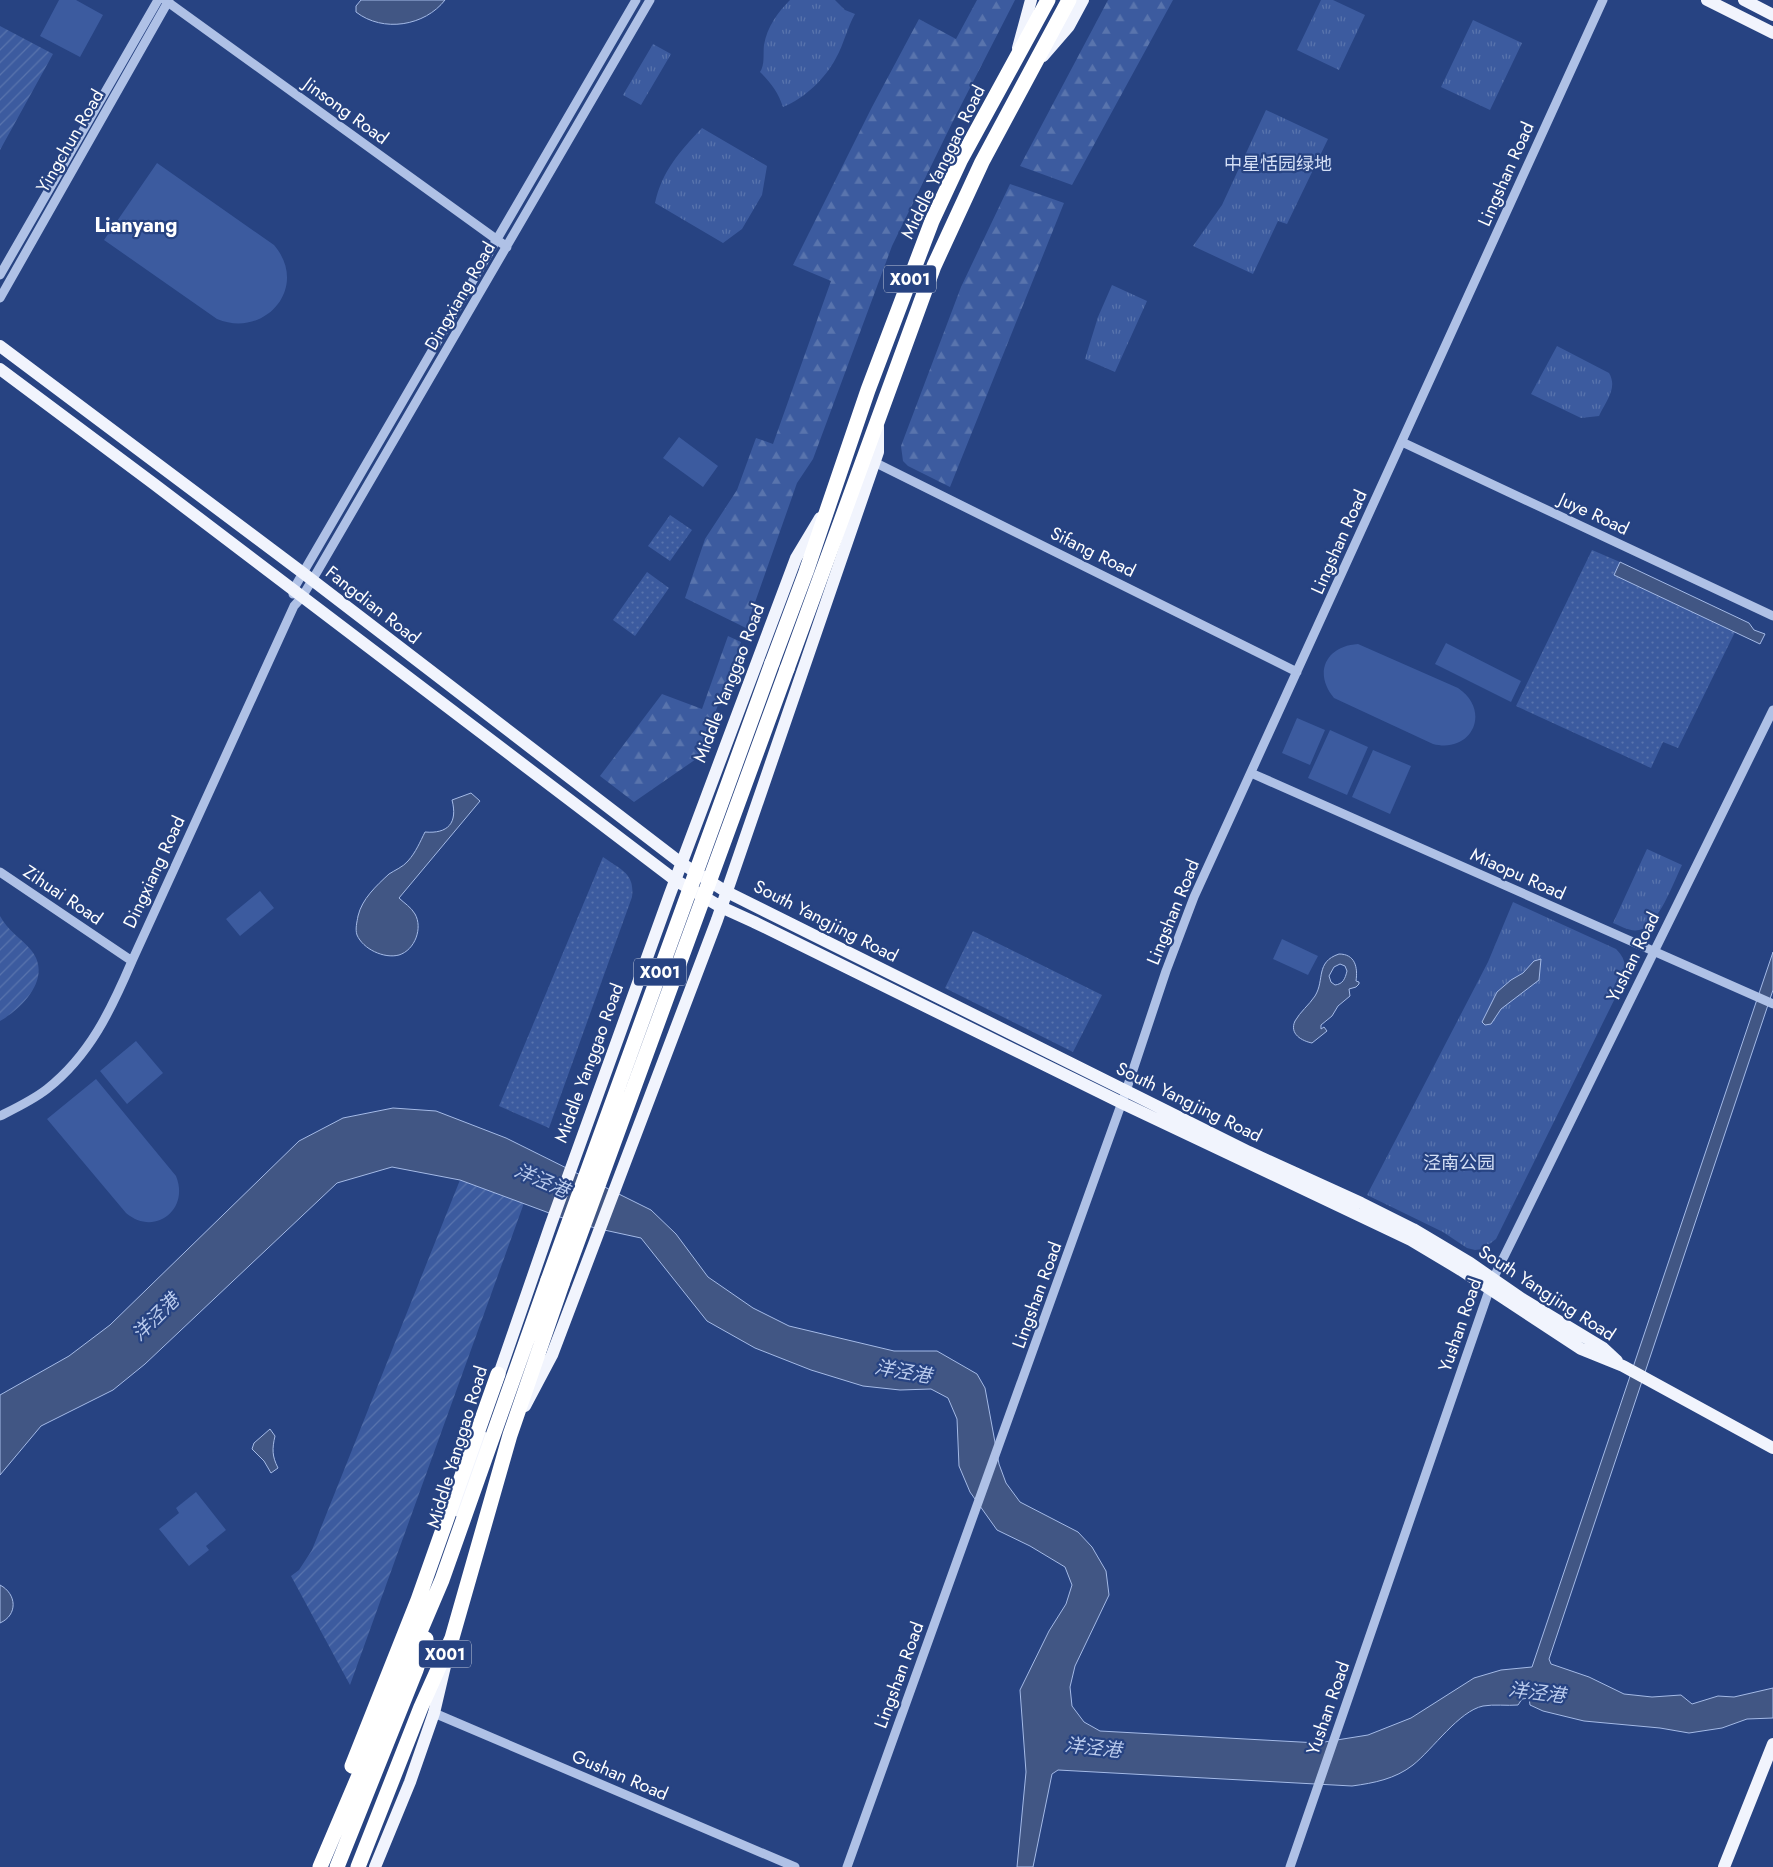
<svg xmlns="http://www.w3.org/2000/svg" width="1773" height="1867" viewBox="0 0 1773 1867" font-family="Jost,'Noto Sans SC',sans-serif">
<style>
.grass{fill:url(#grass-dots)}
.forest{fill:url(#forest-firs)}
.park{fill:url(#park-tufts)}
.garden{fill:url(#garden-furrows)}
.pitch{fill:#3c5b9f}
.water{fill:#415684;stroke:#a4bae7;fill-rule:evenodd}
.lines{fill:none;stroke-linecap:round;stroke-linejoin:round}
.minor{stroke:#afc1e6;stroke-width:9}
.major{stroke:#f1f4fd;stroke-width:12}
.highway{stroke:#fff;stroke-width:15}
.highway-bridge{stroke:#fff;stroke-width:15}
.labels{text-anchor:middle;stroke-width:4.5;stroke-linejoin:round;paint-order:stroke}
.shield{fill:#274382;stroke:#bec7da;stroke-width:1}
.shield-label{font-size:16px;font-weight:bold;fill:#fff}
.street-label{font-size:18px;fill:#fff;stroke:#274382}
.park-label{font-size:18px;fill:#d3def5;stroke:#274382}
.water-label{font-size:19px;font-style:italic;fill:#bce;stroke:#274382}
.quarter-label{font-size:20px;font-weight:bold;fill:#fff;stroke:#274382}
</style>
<defs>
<pattern id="grass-dots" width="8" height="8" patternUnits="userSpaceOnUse" patternTransform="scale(1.25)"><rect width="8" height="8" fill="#3c5b9f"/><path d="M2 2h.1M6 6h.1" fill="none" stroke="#5974ad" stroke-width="1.8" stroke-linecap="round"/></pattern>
<pattern id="forest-firs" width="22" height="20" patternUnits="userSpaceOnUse" patternTransform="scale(1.25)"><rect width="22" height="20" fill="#3c5b9f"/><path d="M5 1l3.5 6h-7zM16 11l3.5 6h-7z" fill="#5974ad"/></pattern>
<pattern id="park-tufts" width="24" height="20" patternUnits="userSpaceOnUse" patternTransform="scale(1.25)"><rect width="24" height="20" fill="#3c5b9f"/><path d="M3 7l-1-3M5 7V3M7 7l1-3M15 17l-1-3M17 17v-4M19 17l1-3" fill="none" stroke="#5974ad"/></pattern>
<pattern id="garden-furrows" width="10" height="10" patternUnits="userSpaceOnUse" patternTransform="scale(1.25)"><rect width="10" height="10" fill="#3c5b9f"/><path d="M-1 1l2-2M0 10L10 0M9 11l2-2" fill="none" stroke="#5974ad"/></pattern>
</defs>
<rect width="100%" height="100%" fill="#274382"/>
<path class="grass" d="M670,515L692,530L670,561L648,546Z
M1592,550L1620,562L1614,575L1735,632L1678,748L1663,742L1651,768L1516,706Z
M647,572L669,588L635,636L613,620Z
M603,857C621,870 635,873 632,897L549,1128L499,1106Z
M973,931L1102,995L1073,1052L945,988Z"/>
<path class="forest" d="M977,0H1015L955,117L892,246L813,459L797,483L746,628L685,598L705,539L737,490L756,438L773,444L831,281L793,265L872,107L919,19L956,39Z
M1108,0H1173L1072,185L1020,166Z
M1010,184L1064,203L950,487L908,466L903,461L901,446L961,287Z
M728,636L741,642L699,757L634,802L600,776L662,694L702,709Z"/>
<path class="park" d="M790,0H835L845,10L855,14C847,28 844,44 836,58C825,79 805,98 783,107C778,92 771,83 760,72C765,65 763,54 764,45C767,27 778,12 790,0Z
M1321,0H1333L1365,15L1339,70L1297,50Z
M1473,20L1522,43L1490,110L1441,87Z
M653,44L671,54L641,105L623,95Z
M1266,110L1328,139L1287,224L1278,221L1253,274L1193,246L1222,205Z
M702,128L767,166L762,195L742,229L723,243L655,203C662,171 680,151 702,128Z
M1112,285L1147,301L1115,372L1085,359L1098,317Z
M1557,346L1609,373C1618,388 1606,401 1599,416L1581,418L1531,394Z
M1647,849L1682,865C1674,881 1658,927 1639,930C1630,932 1621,926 1613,923Z
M1513,902L1616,949C1625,958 1627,967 1624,980L1496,1239L1483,1249L1475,1250L1467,1248L1443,1232L1367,1195L1488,962Z"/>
<path class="garden" d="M0,26L53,54L0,150Z
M0,916C8,931 21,938 31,950C53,977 23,1008 0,1021Z
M460,1180L524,1203L350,1685L291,1576L299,1570L312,1550Z"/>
<path class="pitch" d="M59,0H76L103,15L80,57L40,36Z
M157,163L274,245C310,287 265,339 217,319L104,240Z
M679,437L718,466L703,487L663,458Z
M1446,643L1521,681L1511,702L1435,664Z
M1358,644L1458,688C1492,711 1472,754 1433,744L1334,698C1313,673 1326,646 1358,644Z
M1297,718L1325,730L1310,765L1282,753Z
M1330,730L1368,747L1347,795L1308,778Z
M1373,750L1411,766L1390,814L1352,797Z
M260,891L274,908L240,936L226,919Z
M1282,939L1318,956L1308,975L1273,959Z
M136,1041L163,1073L127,1104L100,1071Z
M96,1079L176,1176C190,1210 154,1237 126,1213L47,1119Z
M196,1492L226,1530L206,1546L209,1550L189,1566L159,1529L179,1513L176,1508Z"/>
<path class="water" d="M361,0H445C425,26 383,33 356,12V6Z
M1620,562L1749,623L1754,630L1765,634L1760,644L1614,575Z
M471,793L480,801L399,898C404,903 411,907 415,914C423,928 415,950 399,955C384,959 363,949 357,935C355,929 357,922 358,916C362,899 376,886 389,874C395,870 403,867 408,861C416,852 420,842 425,832C448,834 458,823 452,800Z
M1773,952V990L1549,1659L1551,1664L1589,1677L1624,1694L1652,1697L1681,1695L1692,1704L1718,1696L1734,1697L1773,1688V1718L1747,1719L1722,1728L1689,1733L1660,1728L1584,1721L1543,1711L1530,1705L1529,1698L1522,1699L1518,1705C1507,1706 1494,1704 1483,1706C1459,1711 1433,1749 1413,1765C1395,1779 1374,1783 1352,1786L1058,1770L1052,1774L1033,1867H1017L1026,1772L1020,1690L1049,1631L1066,1604L1072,1585L1065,1567L1030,1546L997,1530L970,1492L959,1466L957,1419L948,1398L931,1389L900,1390L863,1386L811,1370L755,1348L707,1321L641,1238L595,1228L560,1217L460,1180L392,1167L337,1183L145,1364L113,1390L41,1426L0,1475V1395L69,1356L110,1325L299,1141L343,1118L393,1108L436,1111L506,1138L651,1210L676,1234L708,1277L753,1308L789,1326L894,1351H937L977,1374L985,1388L999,1464L1006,1483L1020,1502L1078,1532L1092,1547L1106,1571L1109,1595L1075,1666L1070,1687L1072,1706L1084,1722L1100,1731L1318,1743L1368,1735L1411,1718L1474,1678L1501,1670L1532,1667Z
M1339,954C1355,954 1358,967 1356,981L1359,982V984L1356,987L1349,989L1350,996L1338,1006L1332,1016L1321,1025V1029L1324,1027L1327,1031L1312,1043C1302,1041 1289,1034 1295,1021C1300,1012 1309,1005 1315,996C1325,980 1315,962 1339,954ZM1340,964L1345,966L1347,971C1345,979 1343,984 1335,985L1331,982L1329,976L1334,967Z
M1541,959L1539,980L1501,1009L1491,1024L1485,1025L1482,1022L1497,992L1511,980L1523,973L1534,961Z
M270,1429L275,1436C272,1449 272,1456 278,1468L271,1473L264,1461L252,1449L254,1443Z
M0,1585C17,1594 18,1615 0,1623Z"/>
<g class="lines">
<path class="minor" d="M165,0L507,247
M0,275L158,0
M0,298L169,0
M1402,442L1773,616
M874,462L1297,672
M293,594V590L636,0
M1251,773L1773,1004
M0,872L132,961
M0,1116C16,1108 33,1100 47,1089C90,1055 111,1010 132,961L294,606L302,597L317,572L650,0
M434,1713L795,1867
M847,1867L1126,1091L1166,971L1194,897L1603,0
M1290,1867L1493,1279L1773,710"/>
<path class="major" d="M1707,0L1773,33
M1744,0L1773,15
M1018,48L1031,0
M1043,56L1069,26L1083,0
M0,346L303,573L681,863L725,891L1249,1152L1361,1203L1413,1229L1470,1263L1522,1299L1603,1348L1617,1361
M0,369L154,484L675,880L721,907L754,922L1122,1103L1411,1240L1461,1270L1581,1349L1623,1366L1773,1448
M496,1383L551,1224L670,894L796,558L820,518
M525,1406L552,1355L717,920L878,452V427
M459,1511L482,1437
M375,1867L410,1782L434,1713L446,1662
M1724,1867L1773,1744"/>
<path class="highway" d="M772,663L806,572L868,390L932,221L960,161L1048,0
M787,669L934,266L982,162L1069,0
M352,1766L418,1600L498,1374
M320,1867L442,1580L548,1280
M337,1867L416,1670L426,1639
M358,1867L421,1707L452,1638L510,1435L562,1284"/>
<path class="highway-bridge" d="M548,1280L772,663
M562,1284L787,669"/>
</g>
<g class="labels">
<g class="shield">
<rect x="884" y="265.5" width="52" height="27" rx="4"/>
<rect x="634" y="958.5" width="52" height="27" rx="4"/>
<rect x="419" y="1640.5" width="52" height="27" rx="4"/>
</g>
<g class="shield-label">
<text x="910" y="285">X001</text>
<text x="660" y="978">X001</text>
<text x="445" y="1660">X001</text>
</g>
<g class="street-label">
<text transform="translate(346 111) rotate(36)" y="6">Jinsong Road</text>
<text transform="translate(70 141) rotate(-60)" y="6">Yingchun Road</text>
<text transform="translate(943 162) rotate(-64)" y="6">Middle Yanggao Road</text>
<text transform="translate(1506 174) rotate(-66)" y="6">Lingshan Road</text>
<text transform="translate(460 296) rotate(-60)" y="6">Dingxiang Road</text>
<text transform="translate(1594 514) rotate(25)" y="6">Juye Road</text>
<text transform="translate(1339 542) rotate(-66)" y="6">Lingshan Road</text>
<text transform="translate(1093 552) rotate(26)" y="6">Sifang Road</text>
<text transform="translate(373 605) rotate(38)" y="6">Fangdian Road</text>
<text transform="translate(729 683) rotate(-69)" y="6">Middle Yanggao Road</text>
<text transform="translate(154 872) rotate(-65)" y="6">Dingxiang Road</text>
<text transform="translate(1518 874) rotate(24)" y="6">Miaopu Road</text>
<text transform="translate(63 895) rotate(34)" y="6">Zihuai Road</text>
<text transform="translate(1173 912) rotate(-68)" y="6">Lingshan Road</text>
<text transform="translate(826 921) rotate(27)" y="6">South Yangjing Road</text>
<text transform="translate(1633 957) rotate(-64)" y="6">Yushan Road</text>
<text transform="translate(589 1063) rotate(-70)" y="6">Middle Yanggao Road</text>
<text transform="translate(1189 1102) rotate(26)" y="6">South Yangjing Road</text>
<text transform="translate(1547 1293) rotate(33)" y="6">South Yangjing Road</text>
<text transform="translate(1037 1295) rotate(-70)" y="6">Lingshan Road</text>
<text transform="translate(1460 1325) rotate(-71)" y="6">Yushan Road</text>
<text transform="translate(457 1447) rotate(-73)" y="6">Middle Yanggao Road</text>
<text transform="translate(899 1675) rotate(-70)" y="6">Lingshan Road</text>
<text transform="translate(1328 1708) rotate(-71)" y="6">Yushan Road</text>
<text transform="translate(620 1775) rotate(23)" y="6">Gushan Road</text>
</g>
<g class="park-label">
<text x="1278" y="170">中星恬园绿地</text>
<text x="1459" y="1169">泾南公园</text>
</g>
<g class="water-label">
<text transform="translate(542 1180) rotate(23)" y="7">洋泾港</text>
<text transform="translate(155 1317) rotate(-45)" y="7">洋泾港</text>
<text transform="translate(903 1371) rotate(10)" y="7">洋泾港</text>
<text transform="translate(1537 1692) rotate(7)" y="7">洋泾港</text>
<text transform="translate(1093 1747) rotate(6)" y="7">洋泾港</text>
</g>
<g class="quarter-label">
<text x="136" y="232">Lianyang</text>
</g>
</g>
</svg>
